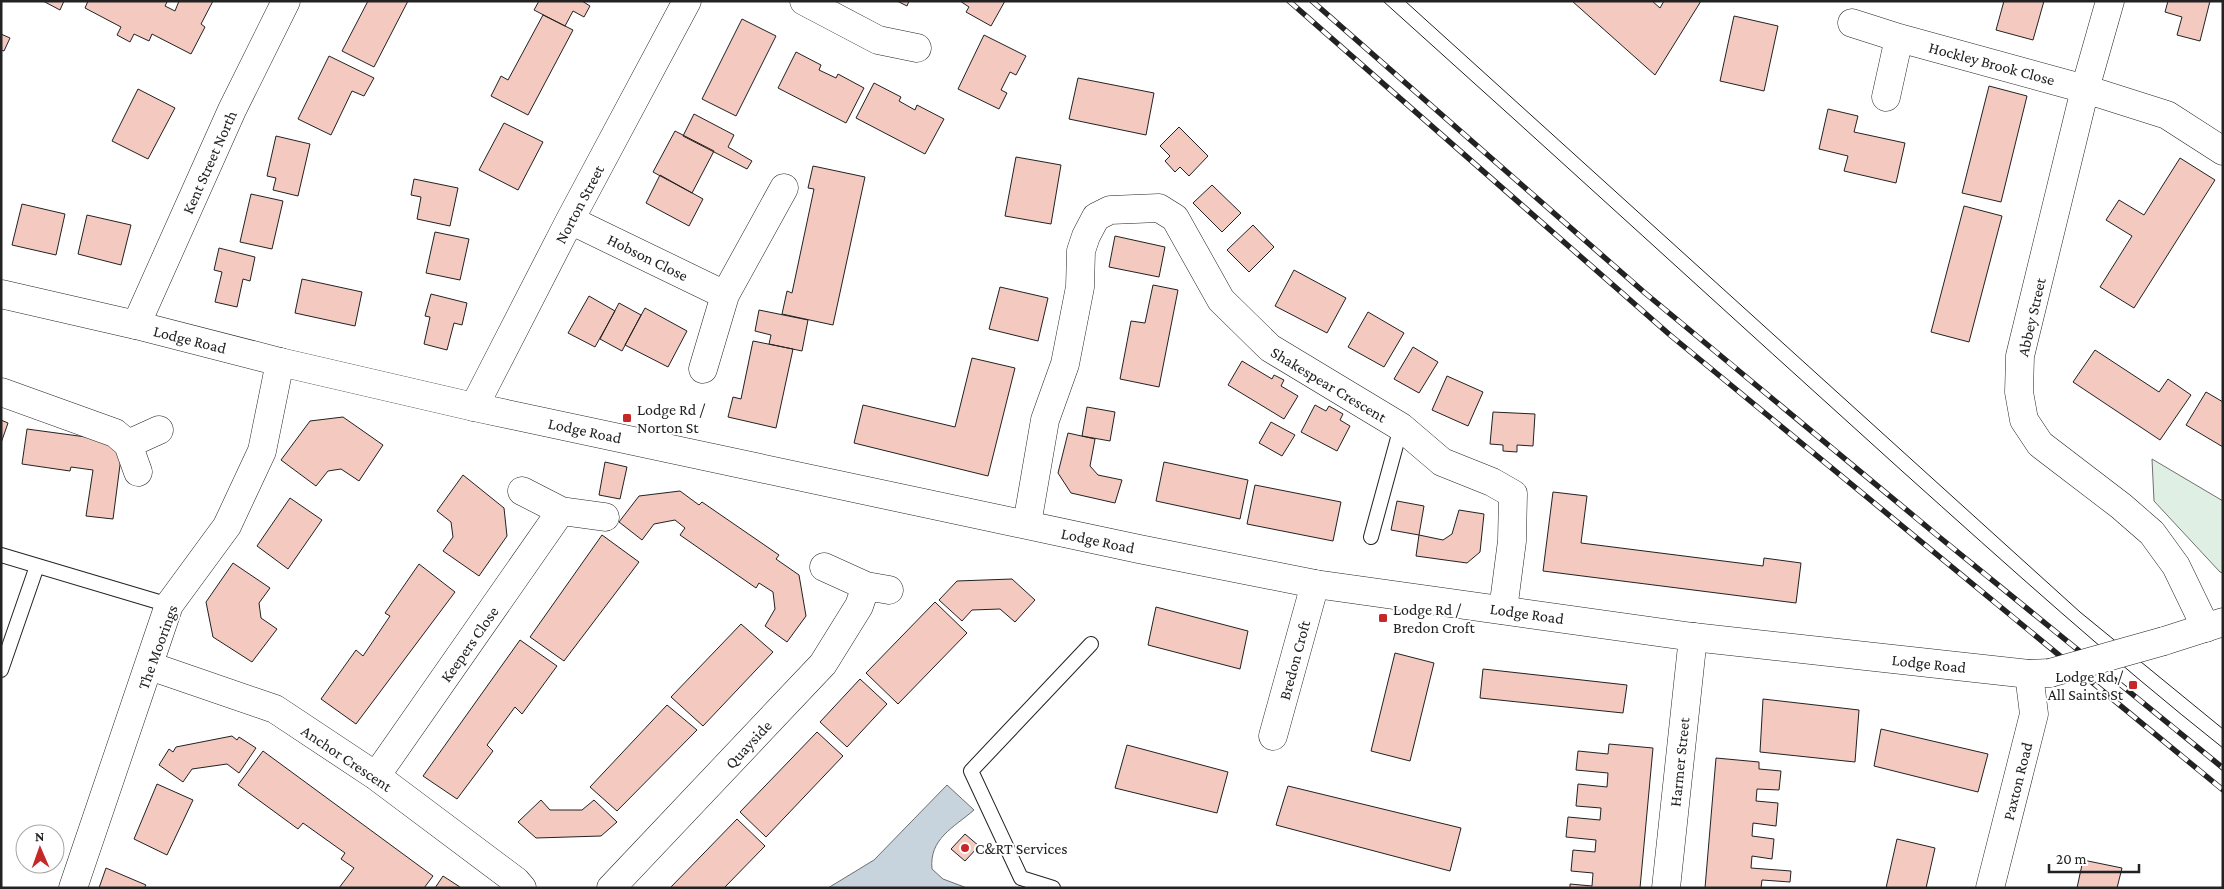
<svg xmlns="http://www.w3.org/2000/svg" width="2224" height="889" viewBox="0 0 2224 889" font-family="'Crimson Pro',serif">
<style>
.green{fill:#e0efe3;stroke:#6f6f6f}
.water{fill:#c7d3dd;stroke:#6f6f6f}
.building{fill:#f3c9c0;stroke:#222}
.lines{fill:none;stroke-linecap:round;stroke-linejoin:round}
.lane-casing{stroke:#222;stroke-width:16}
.street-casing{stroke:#222;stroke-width:29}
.secondary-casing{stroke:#222;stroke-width:29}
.lane{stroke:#fff;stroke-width:14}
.street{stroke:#fff;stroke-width:28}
.secondary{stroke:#fff;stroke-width:28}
.tram{stroke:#222;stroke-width:1}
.rail-casing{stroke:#222;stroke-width:5.5}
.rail{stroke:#fff;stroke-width:4;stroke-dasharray:11;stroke-linecap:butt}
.secondary-bridge-casing{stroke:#222;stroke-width:29;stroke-linecap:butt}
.secondary-bridge{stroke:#fff;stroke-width:28}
.poi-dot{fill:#c62828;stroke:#fff;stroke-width:2}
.labels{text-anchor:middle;stroke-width:4;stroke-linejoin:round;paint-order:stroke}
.street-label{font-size:16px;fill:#222;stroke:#fff}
.poi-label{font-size:16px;fill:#222;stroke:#fff;text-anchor:start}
</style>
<rect width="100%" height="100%" fill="#fff"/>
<path class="green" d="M2152,459L2223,501V573L2220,572L2154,501Z"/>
<path class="water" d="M947,785L974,810C953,828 929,839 932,869L943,879L967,888H828L874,860Z"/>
<path class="building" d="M43,1H64L60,10Z
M88,1H165L167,2L165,6L175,11L179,1H213L201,24L205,27L191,54L152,34L149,41L134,34L130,42L117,35L121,27L85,8Z
M368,1H408L374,67L342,51Z
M539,1H582L590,6L584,17L573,11L565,26L534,10Z
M897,1H909L907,6Z
M960,1H1005L991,26L966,12L969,7Z
M1572,1H1652L1660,8L1664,1H1701L1655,75Z
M2004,1H2044L2033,40L1996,30Z
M2168,1H2210L2200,41L2177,35L2182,17L2165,12Z
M543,15L573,30L528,115L491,96L501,76L508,80Z
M1734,16L1778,26L1764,91L1720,81Z
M742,19L776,36L736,116L702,99Z
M1,34L10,38L4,51L1,50Z
M984,35L1026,56L1016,75L1010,72L1001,90L1007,93L999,109L958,89Z
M796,52L821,65L819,70L836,78L838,74L864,88L846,123L778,88Z
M329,56L374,78L364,96L352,91L331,135L298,119Z
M1078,78L1154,93L1146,135L1069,119Z
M874,83L901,97L899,101L915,110L917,105L944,119L925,154L856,118Z
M1989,86L2027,96L2001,202L1962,193Z
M138,89L175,108L148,159L112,141Z
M1828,109L1858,116L1854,132L1905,143L1896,183L1844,171L1848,156L1819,149Z
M694,114L734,135L728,147L752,161L747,169L683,136Z
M504,123L543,142L518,190L479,170Z
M1179,127L1208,156L1189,176L1180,167L1175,172L1165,161L1170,156L1160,146Z
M675,131L714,151L692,193L653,172Z
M276,136L310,144L298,196L273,190L276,178L267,176Z
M1016,157L1061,165L1051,224L1005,216Z
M2180,158L2215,180L2134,308L2100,287L2132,236L2106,220L2119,200L2144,215Z
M813,166L865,177L833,325L782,314L787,291L792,293L814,189L808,188Z
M660,175L703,199L689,226L646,203Z
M414,179L458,188L450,226L417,219L421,197L411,195Z
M1212,185L1241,213L1222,232L1193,203Z
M251,194L283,201L272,249L240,242Z
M22,204L65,214L56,255L12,245Z
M1964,206L2002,216L1969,342L1931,332Z
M87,215L131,225L121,265L78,254Z
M1253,225L1274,247L1249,272L1227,250Z
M435,232L469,239L460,280L426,273Z
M1115,236L1165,247L1159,277L1109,267Z
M219,248L255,257L250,281L243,279L237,307L215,302L222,272L214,270Z
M1294,270L1346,298L1327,333L1275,306Z
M302,279L362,292L355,326L295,313Z
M1153,285L1178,290L1159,387L1120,379L1131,321L1145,323Z
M1000,287L1048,298L1038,341L989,329Z
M431,294L467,303L462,325L454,323L447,350L424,344L430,317L425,316Z
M589,296L615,311L595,347L568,333Z
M619,303L641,315L622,351L600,339Z
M645,308L687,331L668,367L625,345Z
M759,310L808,320L802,351L769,344L771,335L755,331Z
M1368,312L1404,333L1384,367L1348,347Z
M753,341L793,349L776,428L728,417L733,397L741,399Z
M1413,347L1438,362L1419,393L1394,379Z
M2095,350L2159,392L2168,379L2191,395L2160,440L2073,382Z
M972,358L1015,368L988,476L854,443L863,405L955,427Z
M1242,361L1272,379L1274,375L1284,380L1281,386L1298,396L1284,419L1228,385Z
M1447,376L1483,392L1468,426L1432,410Z
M2206,392L2223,402V447L2186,425Z
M1315,405L1326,411L1329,406L1343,414L1340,420L1350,426L1337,451L1301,432Z
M1087,407L1115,412L1110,441L1082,436Z
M1493,412L1535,414L1533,446L1517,445V452L1503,451V445L1490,444Z
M343,417L383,445L359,481L341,469L328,471L316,486L281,460L310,421Z
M1,420L8,423L1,443Z
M1271,422L1295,435L1282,456L1259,443Z
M27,429L123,442L113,519L86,516L93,470L71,467L70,471L22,464Z
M1068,433L1095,439L1090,466L1098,475L1122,480L1115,503L1071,493L1058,473Z
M605,462L627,467L620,499L599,495Z
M1164,462L1248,480L1240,519L1156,501Z
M463,475L504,508L507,536L479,576L443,551L453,537L451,522L437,511Z
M1255,485L1341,502L1333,541L1247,524Z
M680,491L699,505L702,502L779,555L776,559L799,575L806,616L787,642L765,626L775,609L773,592L759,583L756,588L680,535L685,528L675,520L654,524L642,540L619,522L639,496Z
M1553,492L1587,496L1581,543L1763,566L1764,558L1801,563L1796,603L1543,571Z
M290,498L322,520L288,569L257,546Z
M1397,501L1424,506L1419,535L1391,530Z
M1459,510L1484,514L1480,552L1467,563L1416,556L1419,535L1443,540L1452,534Z
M602,535L639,562L564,661L530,637Z
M233,563L270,588L259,603L261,618L277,629L252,662L213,637L206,602Z
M419,564L455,592L356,724L321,699L356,650L363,656L390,616L385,613Z
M1012,579L1035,600L1015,622L1000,609L972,610L962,621L939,600L957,581Z
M935,602L967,633L898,704L866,673Z
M1156,607L1248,631L1240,669L1148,645Z
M741,624L773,652L703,726L671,697Z
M520,640L557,666L522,714L515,707L487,745L493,751L457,799L423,776Z
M1395,653L1434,663L1410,761L1371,751Z
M1483,669L1627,685L1623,713L1480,698Z
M860,679L887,704L847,747L820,722Z
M1763,699L1859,710L1855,762L1760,752Z
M667,705L697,730L617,811L590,787Z
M1881,729L1988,754L1978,792L1874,766Z
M817,732L843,756L766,837L740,812Z
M232,736L237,740L239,737L256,748L239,773L227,764L192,769L183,782L159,765L169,749L173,752L176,747Z
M1609,744L1653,748L1640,888H1570V884L1592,886L1593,873L1571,871L1573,850L1595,852L1596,840L1566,837L1568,817L1600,820L1601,808L1576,806L1578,784L1607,787L1608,773L1576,770L1578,751L1608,754Z
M1127,745L1228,772L1217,813L1115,788Z
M263,751L433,876L424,888H339L354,868L341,859L345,853L303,823L298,829L238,785Z
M1716,758L1759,762V769L1781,771L1779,790L1757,789L1756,801L1778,803L1776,826L1753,823L1752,836L1774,839L1772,859L1752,856L1751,868L1791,871L1790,882L1762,880L1761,888H1705Z
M157,784L193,800L167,855L134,839Z
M1288,786L1461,828L1450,871L1276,825Z
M541,800L550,810H582L594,800L617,822L601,836L536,838L518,822Z
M737,819L765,846L724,888H670Z
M965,834L979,846L965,861L951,849Z
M1897,839L1935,848L1926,888H1886Z
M2083,860L2122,868L2117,888H2077Z
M106,868L146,885L144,888H99Z
M443,876L460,887V888H435Z"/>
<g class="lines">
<g class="lane-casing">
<path id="lane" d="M1371,537L1401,427
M1,555L169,605
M1,670L37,566
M1053,888L1021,878L971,771L1091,644"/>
</g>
<g class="street-casing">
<path id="street" d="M804,1L878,40L917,48
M2110,1L2085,89L2020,356L2019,392L2024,420L2040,444L2121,506L2152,533L2176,566L2206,628
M1852,23L1899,38L2085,89L2167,115L2223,151
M1886,97L1899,38
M570,220L725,295
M136,325L232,110L286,1
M703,369L725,295L784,188
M1,392L115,433L128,444L138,472
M474,407L570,220L687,1
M128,444L159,430
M522,491L561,511L605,517
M1027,524L1045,420L1065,364L1080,287L1081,251L1086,236L1096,217L1110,210L1159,208L1175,218L1221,300L1270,348L1401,427L1442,462L1492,482L1513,494L1512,541L1503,610
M824,567L866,586L889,590
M150,666L275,709L376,776L516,881L522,888
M1273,736L1315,584
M376,776L561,511
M73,888L169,605L227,526L262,451L280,362
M611,888L823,664L859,606L866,586
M1666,888L1693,637
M1990,888L2034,714L2029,674"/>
</g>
<g class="secondary-casing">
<path id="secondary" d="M1,294L136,325L280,362L474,407L1139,549L1315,584L1693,637L2029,674L2050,673
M2164,641L2223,622"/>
</g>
<use href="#lane" class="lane"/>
<use href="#street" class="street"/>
<use href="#secondary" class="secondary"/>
<path class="tram" d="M1383,1C1557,157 1729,315 1902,471C2008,566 2112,660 2223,748
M1405,1L2080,612L2223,729"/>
<g class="rail-casing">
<path id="rail" d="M1289,1L1670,335L2223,790
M1312,1L1645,293L1938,536L2223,768"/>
</g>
<use href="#rail" class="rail"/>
<g class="secondary-bridge-casing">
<path id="secondary-bridge" d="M2050,673L2164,641"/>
</g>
<use href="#secondary-bridge" class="secondary-bridge"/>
</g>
<g class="poi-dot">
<rect x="622" y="413" width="10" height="10" rx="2.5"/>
<rect x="1378" y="613" width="10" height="10" rx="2.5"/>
<rect x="2128" y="680" width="10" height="10" rx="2.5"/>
<circle cx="965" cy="848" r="5"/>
</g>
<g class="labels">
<g class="street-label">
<text transform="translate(1992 63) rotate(15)" y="6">Hockley Brook Close</text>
<text transform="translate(209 162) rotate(-66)" y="6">Kent Street North</text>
<text transform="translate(579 204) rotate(-62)" y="6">Norton Street</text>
<text transform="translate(648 257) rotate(26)" y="6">Hobson Close</text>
<text transform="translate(2031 317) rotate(-77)" y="6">Abbey Street</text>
<text transform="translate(190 339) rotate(14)" y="6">Lodge Road</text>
<text transform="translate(1329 384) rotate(31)" y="6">Shakespear Crescent</text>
<text transform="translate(585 430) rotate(12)" y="6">Lodge Road</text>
<text transform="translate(1098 540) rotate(12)" y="6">Lodge Road</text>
<text transform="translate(1527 613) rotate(8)" y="6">Lodge Road</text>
<text transform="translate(469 644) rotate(-55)" y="6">Keepers Close</text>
<text transform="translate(157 647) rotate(-70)" y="6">The Moorings</text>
<text transform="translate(1294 660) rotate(-75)" y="6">Bredon Croft</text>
<text transform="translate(1929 663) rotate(6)" y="6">Lodge Road</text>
<text transform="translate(748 744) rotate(-47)" y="6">Quayside</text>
<text transform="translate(347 758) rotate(34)" y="6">Anchor Crescent</text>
<text transform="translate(1679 762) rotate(-84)" y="6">Harmer Street</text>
<text transform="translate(2017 781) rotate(-76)" y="6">Paxton Road</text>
</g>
<g class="poi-label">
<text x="637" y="415">Lodge Rd /<tspan x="637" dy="18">Norton St</tspan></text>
<text x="1393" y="615">Lodge Rd /<tspan x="1393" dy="18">Bredon Croft</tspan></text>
<text x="2123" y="682" text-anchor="end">Lodge Rd /<tspan x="2123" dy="18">All Saints St</tspan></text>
<text x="975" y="854">C&amp;RT Services</text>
</g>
</g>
<rect width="2224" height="889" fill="none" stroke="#222222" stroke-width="5"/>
<g transform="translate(40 849) rotate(358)"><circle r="24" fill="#ffffff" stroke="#a7a7a7"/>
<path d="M0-4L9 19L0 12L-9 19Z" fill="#c62828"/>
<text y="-8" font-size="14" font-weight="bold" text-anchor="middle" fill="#222222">N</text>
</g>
<path d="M2049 864v8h90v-8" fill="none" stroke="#222222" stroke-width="2.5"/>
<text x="2056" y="864" font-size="15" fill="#222222" stroke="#ffffff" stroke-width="4" paint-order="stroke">20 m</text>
</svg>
